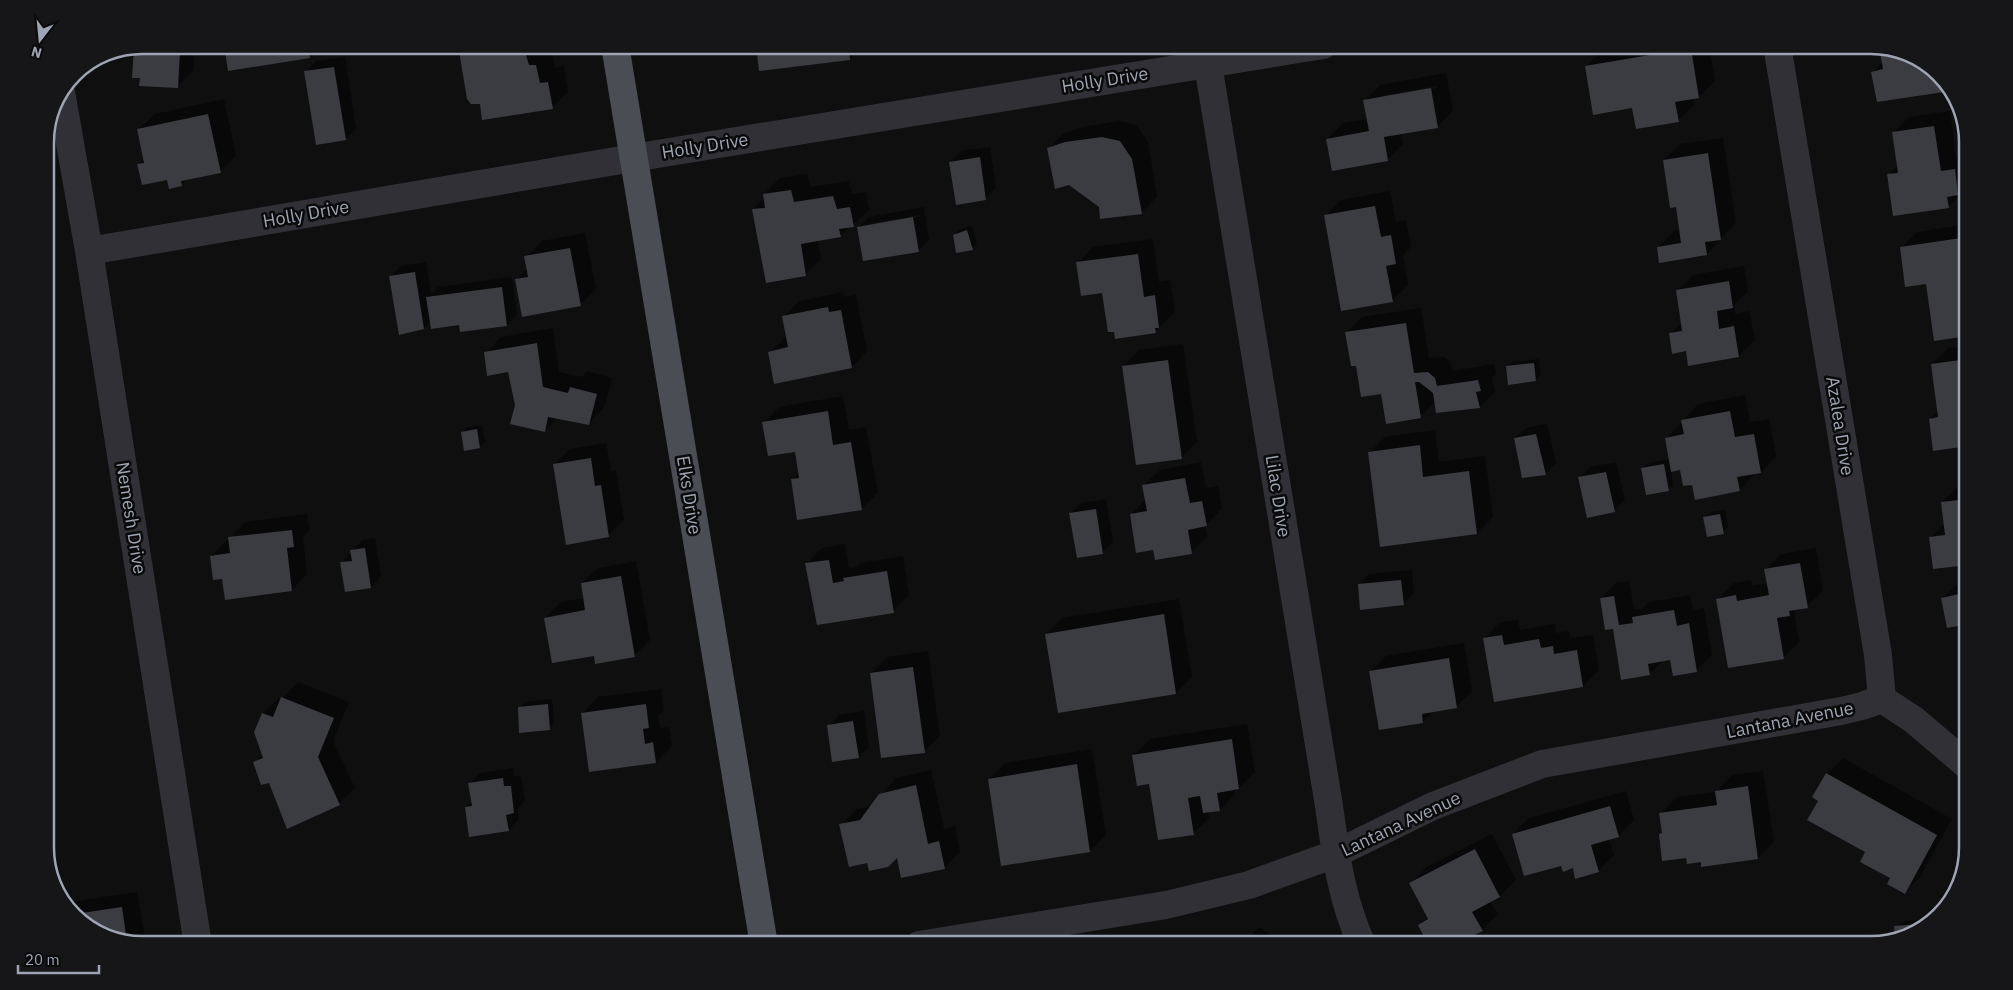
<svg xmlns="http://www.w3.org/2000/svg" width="2013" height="990" viewBox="0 0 2013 990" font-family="'IBM Plex Sans',sans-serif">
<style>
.shadow{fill:#0007;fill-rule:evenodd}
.building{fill:#3b3c41}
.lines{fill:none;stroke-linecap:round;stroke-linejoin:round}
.minor{stroke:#303036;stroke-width:28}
.major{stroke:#4b4d55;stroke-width:28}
.labels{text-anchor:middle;stroke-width:5;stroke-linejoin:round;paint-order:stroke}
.street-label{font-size:18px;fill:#9ea4b3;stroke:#0a0a0b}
.rim{fill:none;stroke:#9ea4b3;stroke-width:2.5}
</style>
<rect width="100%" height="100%" fill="#0f0f10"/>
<path class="shadow" d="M142,45H199L194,50V70L178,86L133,77L135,46Z
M225,45H322L310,57Z
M459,45H544L545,50L552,49L555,68L564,66L568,92L552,107L481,103Z
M757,45H864L850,59Z
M1635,45H1709L1715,81L1699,97L1693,98L1694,105L1678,121L1634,106L1586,66L1602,51Z
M1880,47L1914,55L1949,85L1943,91L1873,72L1883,62Z
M345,57L356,129L345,139L305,72L316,61Z
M1446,73L1453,111L1437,127L1401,133L1403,144L1387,160L1327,139L1343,123L1368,119L1365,101L1380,85ZM1437,86V88L1381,98V96Z
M224,99L236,156L220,171L188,178L181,185L139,164L145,158L139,129L155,114Z
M1950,111L1956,156L1968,155V184L1964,188V191L1948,207L1889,174L1898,165L1893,133L1909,117Z
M1119,121L1136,125L1148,142L1157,197L1141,213L1100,207L1049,149L1064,133L1082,127Z
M1723,138L1736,223L1707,254L1658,247L1674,231L1681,230L1677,206L1664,160L1680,144Z
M990,147L996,188L985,199L951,162L961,151Z
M807,174L810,187L849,181L852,194L866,192L869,210L840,236L818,240L821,259L805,275L753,209L765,197L764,194L780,178Z
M1390,191L1396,222L1406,220L1411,247L1403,255L1408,285L1392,301L1325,216L1341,200Z
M924,207L929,240L918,251L858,228L869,217ZM919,215L920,217L869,226V224Z
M1968,224V335L1901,248L1917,232Z
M972,226L977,243L972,248L954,235L959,230Z
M585,233L596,289L580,305L516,280L528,268L526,257L542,241Z
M1153,239L1159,282L1170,280L1175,311L1155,332L1103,291L1078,263L1093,247Z
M426,262L431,295L438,287L512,277L517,314L507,325L431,321L424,328L391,276L401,266Z
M1744,266L1748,291L1734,305L1735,314L1749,311L1755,340L1739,356L1686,350L1670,334L1682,322L1677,291L1693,275Z
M843,292L844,297L856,295L867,351L852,367L770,352L787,336L784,317L799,301Z
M1421,308L1429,358L1444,357L1451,362L1452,371L1494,364L1496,374L1492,378L1495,391L1480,407L1436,401L1420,417L1382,392L1358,364L1346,333L1362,317Z
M553,328L559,372L582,377L587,371L612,378L604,408L588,424L557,418L545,430L516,405L509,371L486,353L501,337Z
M1183,344L1197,442L1181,458L1124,366L1139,350Z
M1968,346V445L1930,419L1939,410L1932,364L1948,348Z
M1539,359L1541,375L1536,380L1507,367L1512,362Z
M1745,395L1750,422L1769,419L1776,456L1761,472L1755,473L1740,490L1693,483L1681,469L1671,470L1673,485L1668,490L1643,468L1648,463L1670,459L1666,439L1698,404Z
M843,396L849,430L866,427L878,493L862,508L792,480L800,472L796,450L764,423L779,407Z
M1547,424L1556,463L1546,474L1523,477L1515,438L1526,428Z
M482,425L485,442L480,447L465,450L462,432L467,427Z
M1435,430L1439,462L1485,456L1493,517L1477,533L1369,453L1385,437Z
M606,443L611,471L616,470L624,520L608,536L554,465L570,449Z
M1201,462L1206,488L1218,486L1222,509L1205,526L1207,537L1191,553L1154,549L1131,515L1146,499L1144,485L1160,470Z
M1616,462L1625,500L1614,510L1580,478L1590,467Z
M1968,485V563L1930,538L1945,523L1942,502L1958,487Z
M1106,499L1113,542L1103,552L1070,514L1081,503Z
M1725,510L1728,527L1723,532L1705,517L1710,512Z
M307,514L310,530L303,537L307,574L292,590L223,578L211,556L227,540H230V538L245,522Z
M375,538L381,576L371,587L342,563L362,540Z
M845,544L849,568L856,567L860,563L903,556L909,595L893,611L818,624L806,564L822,548Z
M1816,548L1823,591L1807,606L1794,610L1799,642L1783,658L1718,599L1734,583L1751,580L1752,586L1768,583L1765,570L1781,554Z
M636,561L650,640L634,656L595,654L545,618L561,602L585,598L582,583L598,568Z
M1412,570L1414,593L1404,604L1359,585L1369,574Z
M1629,581L1634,610L1642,609L1649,602L1690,595L1693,610L1704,608L1712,655L1696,671L1671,658L1664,660L1649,674L1614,627L1601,598L1617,582Z
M1968,581V622L1942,599L1958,583Z
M1179,599L1192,677L1176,693L1046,634L1062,618Z
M1518,620L1520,630L1555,624L1556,633L1569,631L1570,638L1593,635L1599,670L1583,686L1485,638L1500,622Z
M1464,643L1472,691L1456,707L1434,710L1423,722L1370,672L1386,656Z
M928,651L940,736L924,751L871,673L887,657Z
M298,682L349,702L333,741L355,788L339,804L270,781L255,762L263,754V713L279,698L282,699Z
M661,689L664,711L658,716L660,728L669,727L672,746L656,762L582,713L598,697Z
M552,699L554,723L549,728L520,708L525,702Z
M864,711L869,747L858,757L829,726L839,715Z
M1247,724L1255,772L1239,788L1235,789V794L1220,810L1208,811L1209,818L1193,834L1150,783L1134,755L1150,739Z
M1092,749L1106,835L1090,851L989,779L1005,763Z
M1843,758L1952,819L1920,877L1904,892L1819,800L1827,774Z
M513,768L514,776H521L525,801L517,809L519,819L508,830L466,807L472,801L470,783L480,773Z
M931,770L944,829L955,826L960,852L944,868L898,856L868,861L841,825L857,809L872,806L896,778Z
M1763,771L1774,842L1758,858L1702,861L1687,857L1660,834L1663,831L1661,813L1677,797L1716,792L1732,775Z
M1626,791L1634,820L1618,836L1609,839L1614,855L1598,871L1562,864L1513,834L1529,818Z
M1492,834L1516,880L1500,896L1490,901L1498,914L1482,930L1419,925L1428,916L1411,883L1427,867Z
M137,892L146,943L144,945L99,935L66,906L70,902Z
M1934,918L1925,929L1896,927L1901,922Z
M1259,927L1281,942L1288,935L1302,945L1306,941L1311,945H1242Z"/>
<path class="building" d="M142,45H193V53L180,52L178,88L139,86L140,78H132L134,47Z
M224,45H308L310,58L228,71Z
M458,45H523L529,65H536L540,83L548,82L553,109L482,120L480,104H471L467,99Z
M756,45H849L850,60L759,71Z
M1879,47L1914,55L1941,79L1944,92L1877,102L1871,72L1883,69Z
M1691,48L1699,98L1675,102L1679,122L1636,129L1632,108L1593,115L1585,66Z
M334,67L346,140L316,145L304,71Z
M1431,88L1438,128L1384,137L1388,161L1332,171L1326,139L1369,131L1363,100Z
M208,114L221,173L181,181L182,186L169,189L167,180L142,185L137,164L144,163L137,129Z
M1934,126L1941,171L1955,169L1958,195L1947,197L1949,208L1893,216L1887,174L1898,173L1892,132Z
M1102,137L1120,141L1132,159L1142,214L1100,219L1099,207L1069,185L1055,189L1047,148L1065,142Z
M1708,153L1721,240L1705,242L1707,255L1659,263L1657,247L1681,243L1676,207L1670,208L1663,160Z
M980,157L986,200L956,205L949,162Z
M791,190L794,202L833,196L837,209L850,207L854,227L839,229L841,237L801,244L806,276L766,283L752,209L765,208L763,194Z
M1375,206L1381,237L1391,235L1396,264L1386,266L1393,302L1341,311L1324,215Z
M913,217L919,252L863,261L857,227Z
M967,230L973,250L956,253L953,235Z
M1968,237V336L1934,341L1926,284L1905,287L1900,247Z
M570,248L581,306L522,317L515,279L528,277L524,256Z
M1138,254L1144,297L1155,295L1159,328H1155L1156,333L1115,339L1114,332H1108L1102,293L1081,296L1076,262Z
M415,272L424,329L399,335L389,276Z
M1729,281L1733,308L1717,311L1719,329L1734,326L1739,357L1688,366L1686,351L1672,354L1669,333L1682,331L1676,290Z
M502,287L507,326L460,332L459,325L431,329L426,297Z
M828,307L829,312L841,310L852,368L774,384L768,352L788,347L782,316Z
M1406,323L1414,373L1428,372L1435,378L1437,386L1478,380L1481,391L1476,392L1480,408L1436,413L1433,393L1419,382H1415L1421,418L1386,424L1381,394L1361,397L1356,366H1351L1345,332Z
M537,343L543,387L568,393L570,387L597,394L589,425L548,417L545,432L510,424L515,405L508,372L487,376L484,352Z
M1968,359V446L1933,451L1929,419L1938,417L1931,364Z
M1168,360L1182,459L1136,465L1122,366Z
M1534,363L1536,381L1508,385L1506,366Z
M828,411L833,445L851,442L862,510L797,520L791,479L799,478L795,452L768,456L762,422Z
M1730,411L1735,437L1754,434L1761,473L1737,477L1740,491L1695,500L1692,485L1683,486L1680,470L1671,472L1665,438L1684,434L1681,420Z
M477,429L480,448L464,451L461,432Z
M1536,434L1546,475L1522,478L1514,438Z
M1420,445L1423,477L1469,471L1477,534L1380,547L1368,452Z
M591,458L595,486L601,485L609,537L566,545L553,464Z
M1664,464L1669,491L1646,495L1641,468Z
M1606,472L1615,512L1587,518L1578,477Z
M1185,478L1190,503L1202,501L1207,526L1188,530L1192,554L1155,560L1153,550L1136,553L1130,514L1147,511L1142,485Z
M1968,499V565L1933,569L1929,537L1945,535L1941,502Z
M1096,509L1103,554L1077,558L1069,513Z
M1720,514L1724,534L1707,537L1703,517Z
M292,530L294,547L287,548L292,591L225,600L222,579L213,580L210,556L230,553L228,537Z
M365,548L371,588L345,592L340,562L352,561L350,550Z
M829,560L833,583L844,581L843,578L887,571L894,613L817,625L805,563Z
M1800,563L1808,608L1789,611L1790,616L1777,618L1784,659L1728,668L1716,599L1736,595L1737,601L1769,595L1764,569Z
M621,576L635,657L595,664L594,656L552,663L544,618L585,610L581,583Z
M1401,580L1404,605L1360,610L1358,584Z
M1968,592V624L1947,628L1941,598Z
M1614,596L1619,625L1633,623L1632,617L1674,610L1677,626L1689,623L1697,672L1673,676L1670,660L1648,664L1650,675L1621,680L1613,629L1605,630L1600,598Z
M1164,614L1176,694L1058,713L1045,634Z
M1502,635L1504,645L1539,639L1541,648L1553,646L1554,654L1577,650L1583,687L1494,702L1483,638Z
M1449,658L1457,708L1422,714L1423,723L1379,730L1369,671Z
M913,667L925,753L881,758L870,673Z
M281,697L334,718L318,757L340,805L287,829L269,783L261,785L253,762L263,758L254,732L262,713L273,717Z
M548,704L550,730L519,733L518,707Z
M646,704L649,728L643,729L645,744L653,742L656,763L589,772L581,713Z
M853,721L859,758L832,762L827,725Z
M1232,739L1239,789L1217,793L1220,811L1203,813L1200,796L1188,798L1194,835L1158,840L1149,784L1137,786L1132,755Z
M1077,764L1090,852L1001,866L988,779Z
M1826,773L1937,835L1905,894L1887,884L1890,878L1860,862L1865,852L1807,820L1818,801L1812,797Z
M503,778L504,786H511L514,813L506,815L509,831L469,837L465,807L472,806L468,783Z
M916,785L928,844L939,841L945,869L901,878L897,858L888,867L869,871L867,863L849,867L839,824L860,820L879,794Z
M1748,786L1758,859L1701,867V862L1687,864L1686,858L1662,861L1659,834L1662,833L1659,813L1717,805L1715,791Z
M1610,806L1619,837L1591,845L1599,872L1575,879L1573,868L1563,872L1561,866L1524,876L1512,834Z
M1475,849L1500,897L1472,912L1483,931L1453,945H1428L1418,925L1428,919L1409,883Z
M122,907L127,942L99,935L75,914Z
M1930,923L1925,929L1895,938L1894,926Z"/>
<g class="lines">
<path class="minor" d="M1777,45L1878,655L1882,699
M1205,46L1329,806C1336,856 1341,898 1362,945
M61,92L89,251L198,945
M89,251L633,158L1323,45
M1882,699L1914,720L1968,766
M919,945L1166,905L1249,885L1335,854L1433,806L1542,764L1841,711L1862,706L1882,699"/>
<path class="major" d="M615,45L764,945"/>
</g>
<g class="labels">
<g class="street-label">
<text transform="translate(1105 80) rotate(-9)" y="6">Holly Drive</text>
<text transform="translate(705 146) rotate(-9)" y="6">Holly Drive</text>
<text transform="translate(306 214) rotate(-10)" y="6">Holly Drive</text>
<text transform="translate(1840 426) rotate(81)" y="6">Azalea Drive</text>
<text transform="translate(689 495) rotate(81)" y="6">Elks Drive</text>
<text transform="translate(1278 496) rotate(81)" y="6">Lilac Drive</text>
<text transform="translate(131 518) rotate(81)" y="6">Nemesh Drive</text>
<text transform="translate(1790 720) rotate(-11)" y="6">Lantana Avenue</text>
<text transform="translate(1401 824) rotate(-25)" y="6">Lantana Avenue</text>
</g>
</g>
<path d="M0 0H2013V990H0ZM142 54H1871A88 88 0 0 1 1959 142V848A88 88 0 0 1 1871 936H142A88 88 0 0 1 54 848V142A88 88 0 0 1 142 54Z" fill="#161618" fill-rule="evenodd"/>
<path class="rim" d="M142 54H1871A88 88 0 0 1 1959 142V848A88 88 0 0 1 1871 936H142A88 88 0 0 1 54 848V142A88 88 0 0 1 142 54Z"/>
<g transform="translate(40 40) rotate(196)" stroke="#0a0a0b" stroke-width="4" paint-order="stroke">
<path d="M0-4L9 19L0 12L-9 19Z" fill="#9ea4b3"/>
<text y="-8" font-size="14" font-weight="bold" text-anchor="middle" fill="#9ea4b3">N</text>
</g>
<path d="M18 965v8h81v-8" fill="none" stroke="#9ea4b3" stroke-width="2.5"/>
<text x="25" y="965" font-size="15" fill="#9ea4b3" stroke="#0a0a0b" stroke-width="4" paint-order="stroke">20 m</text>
</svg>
